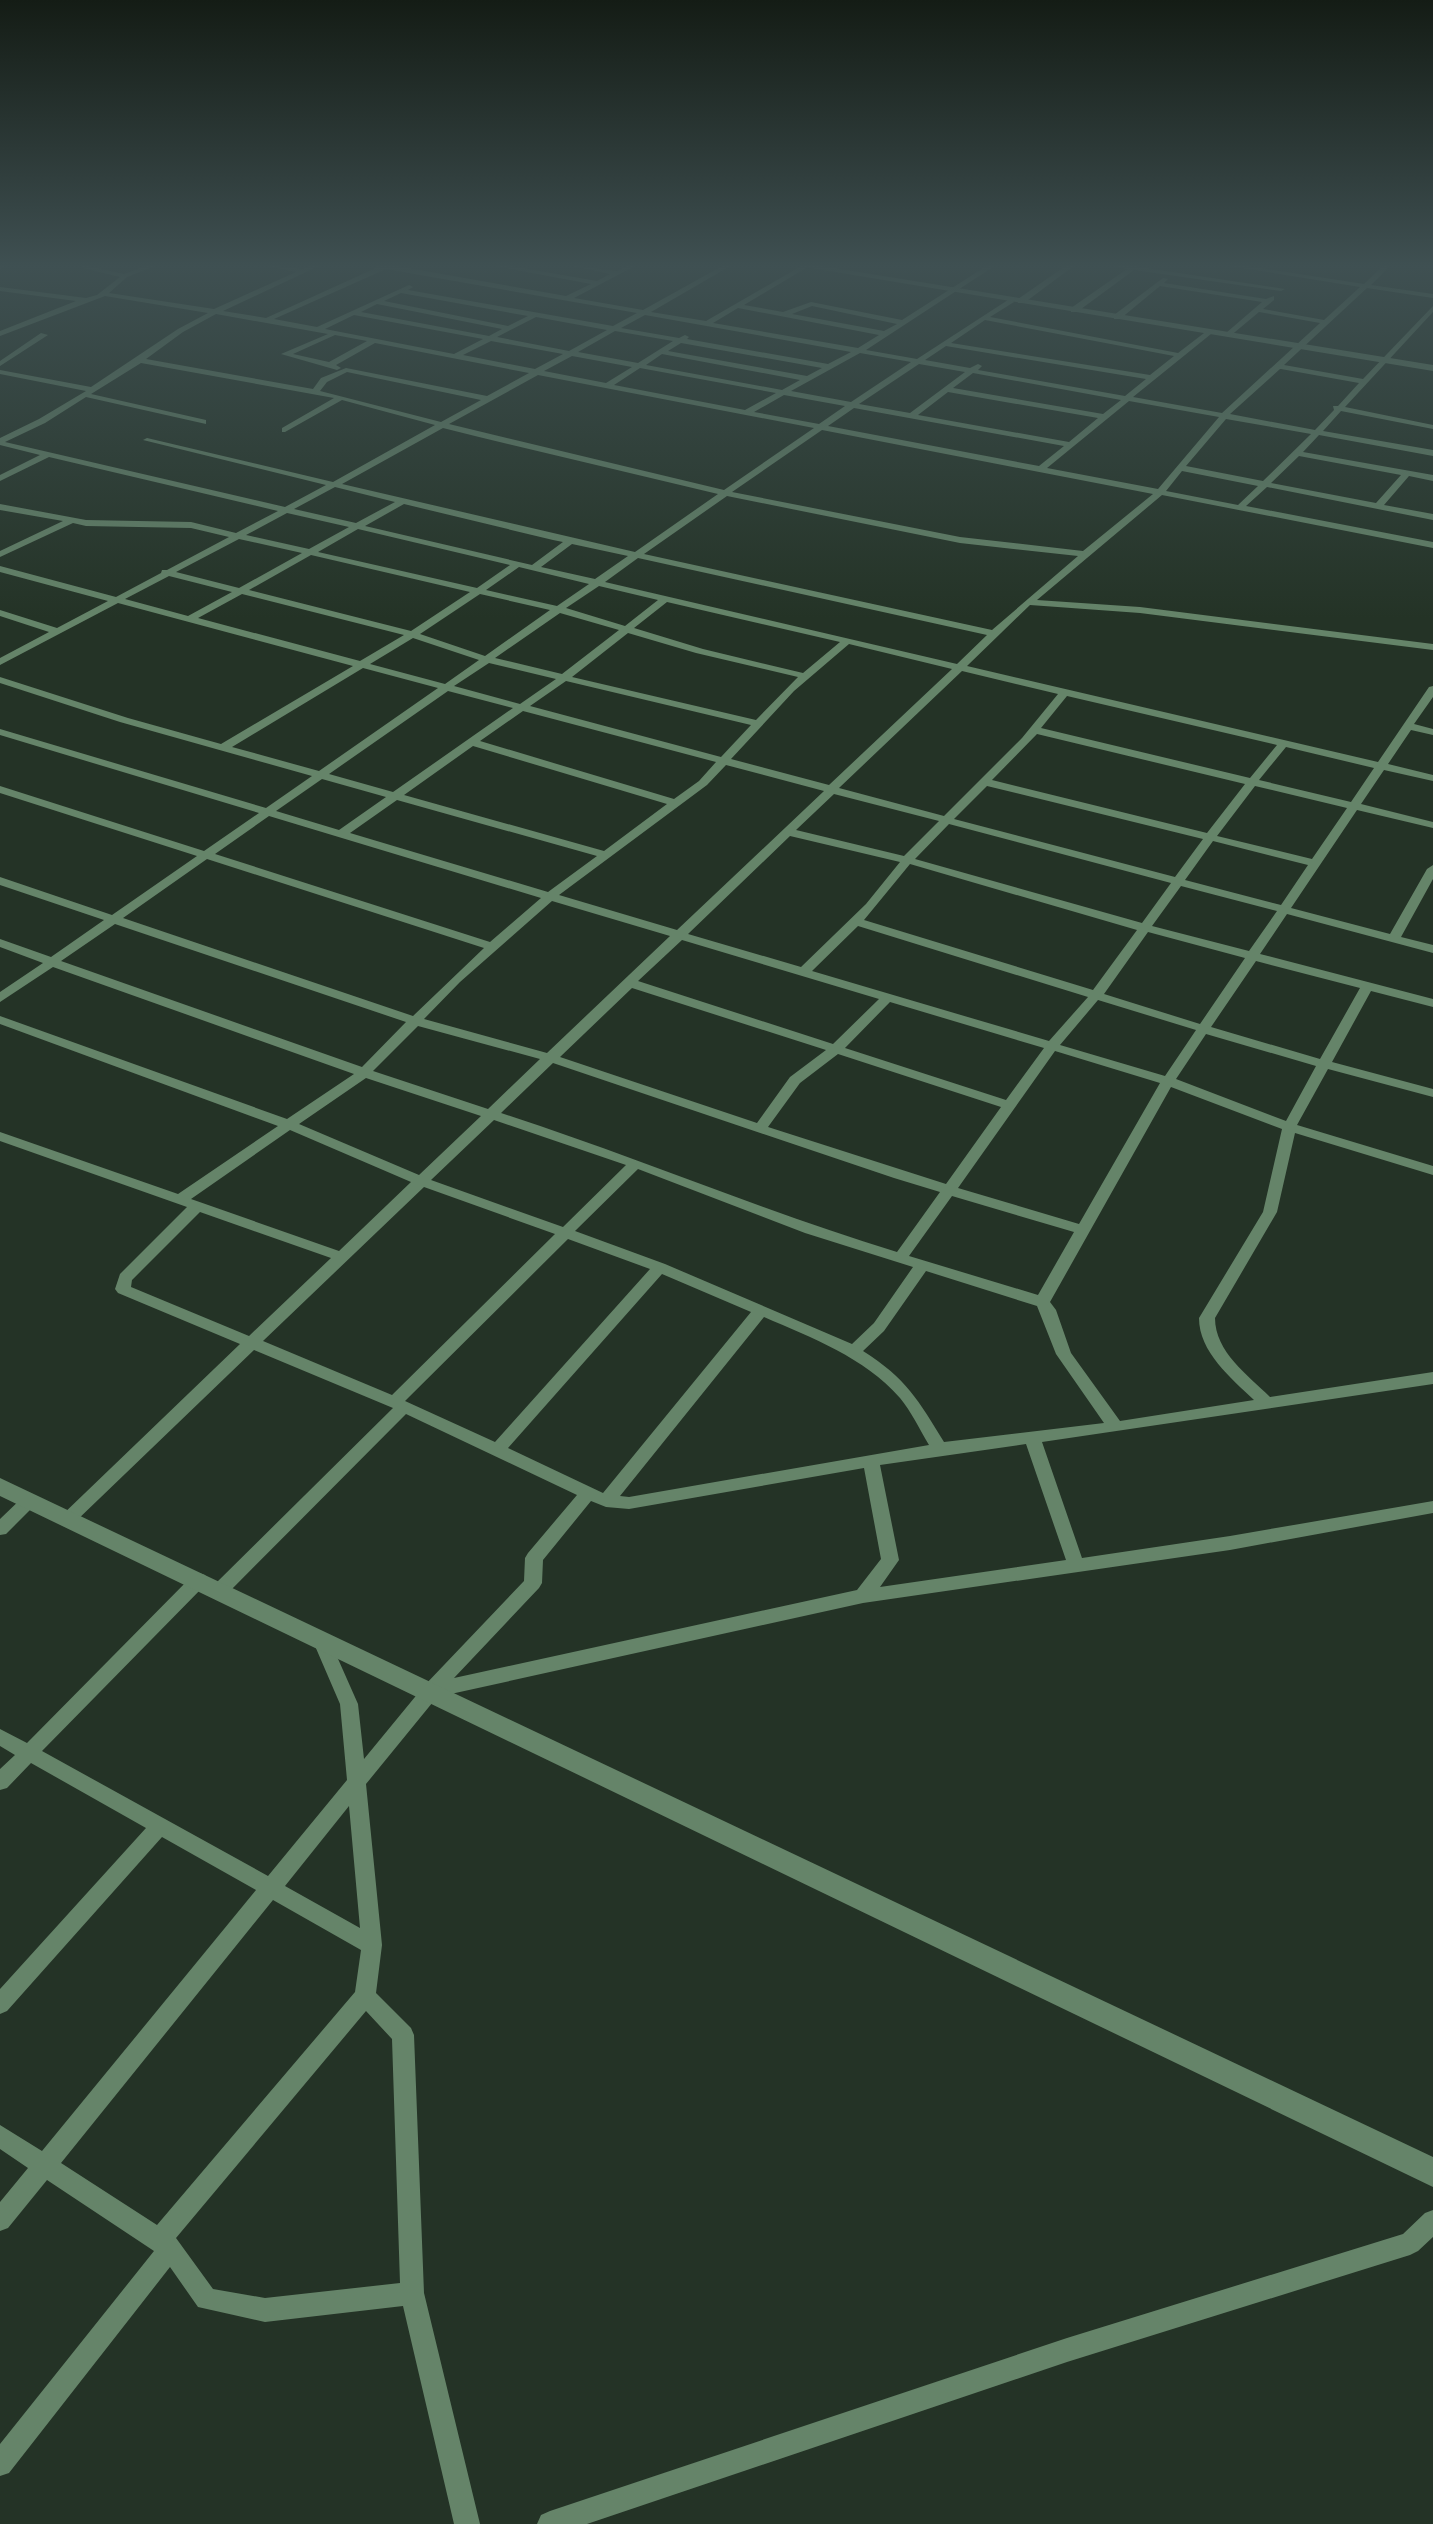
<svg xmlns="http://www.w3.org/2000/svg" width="1433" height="2524" viewBox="0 0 1433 2524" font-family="'Work Sans',sans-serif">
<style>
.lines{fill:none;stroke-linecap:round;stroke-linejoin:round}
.minor{fill:#658469;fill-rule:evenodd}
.tertiary{fill:#658469;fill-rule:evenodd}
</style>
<rect width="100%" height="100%" fill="#243326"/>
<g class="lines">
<path class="minor" d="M0,265H6L0,269Z
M83,265L124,274L148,265H157L127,277L109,293L214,309L296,272L264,265L303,269L312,265H321L223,311L266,318L378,267L374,265H391L566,296L591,284L490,265H505L597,281L610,274L568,265L617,271L629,265H637L574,298L643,310L724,265H732L651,312L706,321L803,265H811L744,305L783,312L811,302L902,320L988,265H996L866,350L917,359L1011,298L1014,302L990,317L1178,353L1208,330L1211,334L1133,397L1222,413L1320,323L1259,312L1229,337L1226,333L1262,302L1160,286L1120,319H1114V315L1163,278L1168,279L1164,283L1266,299L1274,296V300L1263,309L1324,320L1360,287L1223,265H1240L1364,284L1384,265H1391L1371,285L1433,294V298L1367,288L1284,365L1363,379L1433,306V312L1345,407L1433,425V429L1341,411L1323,431L1433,450V456L1319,435L1303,452L1433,475V481L1409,476L1384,505L1433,514V520L1267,487L1246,506L1433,542V548L1162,495L1037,600L1140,607L1433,644V650L1140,613L1030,605L967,666L1378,762L1429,687L1433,686V697L1414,724L1433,729V735L1411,730L1388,764L1433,775V781L1384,770L1361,804L1433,822V828L1357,810L1291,908L1390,934L1427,869L1433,865V879L1401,937L1433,945V953L1287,914L1260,954L1433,999V1007L1371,991L1332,1062L1433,1089V1097L1328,1069L1297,1125L1433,1166V1175L1295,1133L1277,1212L1215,1318C1215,1352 1248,1375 1270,1397L1433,1372V1384L1042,1442L1082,1558L1230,1536L1433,1501V1513L1230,1550L863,1603L437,1697L366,1784L382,1945L376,1993L411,2028L414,2035L424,2293L480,2524H454L403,2306L265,2322L198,2307L170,2267L9,2473L0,2476V2444L154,2251L47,2180L8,2228L0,2231V2202L28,2168L0,2149V2125L42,2151L256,1890L162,1837L7,2011L0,2014V1989L146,1828L31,1763L7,1788L0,1790V1769L15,1755L0,1746V1729L27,1743L193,1575L199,1573L205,1575L208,1580L205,1585L42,1751L268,1876L347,1780L340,1704L312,1639L315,1634L321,1632L327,1634L358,1704L364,1759L424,1686L524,1581L525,1558L528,1553L577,1495L406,1414L226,1595L220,1597L214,1595L211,1590L214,1585L393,1408L254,1350L74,1523H62L59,1518L240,1344L118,1293L115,1289L120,1274L187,1207L0,1141V1132L178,1194L278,1126L0,1024V1016L287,1119L354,1074L53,967L0,1002V992L43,963L0,947V939L51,957L104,920L0,885V877L112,915L197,856L0,793V786L204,851L259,813L0,735V729L266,808L312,776L120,722L0,683V677L128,718L221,744L353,666L118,603L0,665V658L49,632L0,616V610L57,628L108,601L0,572V566L116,597L161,573L162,570H167L229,537L191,528L86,526L73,523L0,557V551L63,521L0,510V504L86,520L191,522L236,533L278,511L49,457L0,481V475L40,455L0,445V438L39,419L86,391L0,374V370L91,387L178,329L208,313L105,296L0,336V331L76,301L0,291V287L86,298L97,295L120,277L83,268ZM386,269L637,313L613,326L408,290L413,287L409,285L317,327L274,319ZM401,293L528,316L508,326L384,301ZM377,304L502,329L489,336L361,312ZM812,306L897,324L884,331L792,314ZM738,308L879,335L858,348L713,323ZM216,314L328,334L281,354L337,370L341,368L336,365L375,343L529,373L487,396L346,368L321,378L313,389L146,359L183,332ZM354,315L483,339L454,354L325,329ZM645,315L851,352L828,364L687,339L689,337L685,335L679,338L621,328ZM536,317L607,330L569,351L497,337ZM985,320L1174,356L1150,375L951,343ZM615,331L673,341L638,363L578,352ZM335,335L367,341L329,362L293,354ZM491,341L563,354L535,369L463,355ZM681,343L822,368L807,376L668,351ZM946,346L1146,379L1125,396L978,370L982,366L978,364L970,368L925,360ZM860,353L911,362L851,402L791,391ZM662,354L800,380L782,390L646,365ZM572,356L632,367L606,383L544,371ZM141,363L334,398L282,428V432H285L342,400L435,425L333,482L147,438L143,440L326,485L285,507L5,442L45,423L86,397L206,424V420L91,394ZM919,364L965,372L910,413L859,404ZM640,368L776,393L745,410L614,385ZM1280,369H1281L1359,383L1338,406H1333L1334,410L1315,430L1230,414ZM347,372L481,400L441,422L320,391L327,382ZM973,373L1121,400L1103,414L953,388ZM538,375L814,428L724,490L449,424ZM948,392L1098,418L1069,442L918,415ZM784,395L845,406L819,424L754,412ZM1129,401L1219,417L1158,489L1047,468ZM854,408L1064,446L1039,466L828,426ZM1226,419L1311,434L1263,481L1186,466ZM443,428L479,437L718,494L635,552L342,484ZM822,430L1153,494L1083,551L960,537L732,492ZM1299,456L1401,475L1376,503L1271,483ZM1182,471L1258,486L1238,505L1166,491ZM335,487L395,502L356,523L294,509ZM727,496L960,543L1078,556L992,630L644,554ZM404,504L553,540L563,542L532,565L365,526ZM287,513L349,527L309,549L246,535ZM358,529L510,565L477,588L318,552ZM239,539L302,553L239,588L176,572ZM572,544L628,556L595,579L541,567ZM311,555L470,592L411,631L249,590ZM638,558L987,635L957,664L605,582ZM519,567L589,584L557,606L486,590ZM169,576L232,592L188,616L125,599ZM599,586L658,600L625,626L566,608ZM242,594L404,635L360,661L198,618ZM480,594L550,610L485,656L420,634ZM667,602L840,642L803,673L703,649L634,628ZM560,613L619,630L562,674L495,658ZM628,633L696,653L798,677L756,720L572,677ZM413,638L479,660L445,684L370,664ZM849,644L952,669L829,785L731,759L794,691ZM489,663L556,679L520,704L454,686ZM363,668L438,688L319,771L232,747ZM962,671L1058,694L1022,738L944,816L839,788ZM566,681L751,725L721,757L530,706ZM448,691L513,708L393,792L329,774ZM1067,696L1277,745L1250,778L1041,728ZM523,711L716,762L699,781L674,799L480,741ZM1037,734L1245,784L1207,833L992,780ZM473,746L667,804L604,851L404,795ZM1286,747L1374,768L1351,802L1259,780ZM726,765L824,791L677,930L559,895L707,785ZM322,779L386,797L339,830L276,811ZM987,786L1203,839L1175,877L954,819ZM1255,786L1347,808L1312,859L1217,836ZM834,794L939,821L904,856L796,830ZM397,800L597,856L548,892L350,833ZM269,816L541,898L490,942L215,854ZM949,824L1171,883L1142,923L915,859ZM790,836L900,862L866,904L801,967L688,934ZM1213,841L1308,865L1281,905L1185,880ZM207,859L484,948L413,1016L123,918ZM910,864L1137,930L1093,990L864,920ZM1181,886L1277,911L1249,951L1152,926ZM552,901L670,936L547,1053L424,1019L460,982ZM115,924L406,1022L362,1067L61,961ZM858,926L1088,997L1049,1041L812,971ZM1148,932L1245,958L1200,1024L1104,994ZM682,940L879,999L833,1044L638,981ZM1256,961L1360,988L1320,1059L1211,1027ZM632,988L826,1050L790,1077L757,1123L560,1057ZM1098,1000L1196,1030L1165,1076L1060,1045ZM890,1002L1044,1048L1006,1100L845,1048ZM418,1026L540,1059L488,1109L373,1071ZM1206,1034L1316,1066L1286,1121L1176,1079ZM1055,1051L1160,1083L1079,1224L958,1188ZM838,1054L1001,1107L946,1184L768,1127L800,1083ZM553,1063L894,1178L940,1192L897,1252C763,1211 634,1156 501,1113ZM366,1078L481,1116L419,1175L299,1124ZM1171,1087L1282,1129L1263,1212L1199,1318C1199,1352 1231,1378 1254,1400L1120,1421L1071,1353L1056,1310L1050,1302ZM494,1120L626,1165L563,1227L431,1180ZM290,1130L411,1182L339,1251L191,1199ZM638,1169L805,1233L913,1267L874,1323L852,1344L665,1264L575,1231ZM424,1187L555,1234L392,1395L263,1341ZM952,1196L1074,1232L1038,1295L909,1256ZM200,1212L331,1258L249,1336L131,1287L132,1280ZM568,1239L650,1269L495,1442L405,1401ZM926,1271L1037,1306L1056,1354L1104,1423L944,1442C919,1401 906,1378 863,1351L884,1331ZM662,1274L751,1312L603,1493L508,1448ZM764,1317C812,1338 864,1357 900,1398C911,1411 920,1430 929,1445L629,1497L620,1496ZM1026,1444L1066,1560L880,1587L899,1560L880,1465ZM864,1468L881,1559L857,1590L454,1678L539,1588L542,1583L543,1560L591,1501L606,1507L629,1509ZM349,1806L360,1928L285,1886ZM273,1900L361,1950L355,1992L157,2225L61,2163ZM366,2011L392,2039L400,2283L265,2298L213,2289L176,2238Z
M1067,265H1075L1024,303H1018V299Z
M1111,265H1140L1139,267L1285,289L1281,291L1134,270L1077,312H1071V308L1127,269Z
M41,333L48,335L0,366V361Z
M30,1494L36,1496L38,1500L36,1504L6,1534L0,1535V1519L24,1496Z
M1433,2210V2237L1418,2251L1410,2255L1067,2362L587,2524H537L541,2515L550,2511L1067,2338L1403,2234L1425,2213Z"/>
<path class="tertiary" d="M793,265H815L1433,365V371Z
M0,1478L1433,2157V2187L0,1496Z"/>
</g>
<linearGradient id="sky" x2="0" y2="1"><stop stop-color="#141c15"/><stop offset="0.43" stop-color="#3f5052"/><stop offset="1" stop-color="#3f5052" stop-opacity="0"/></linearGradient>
<rect width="1433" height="618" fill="url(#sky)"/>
</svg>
